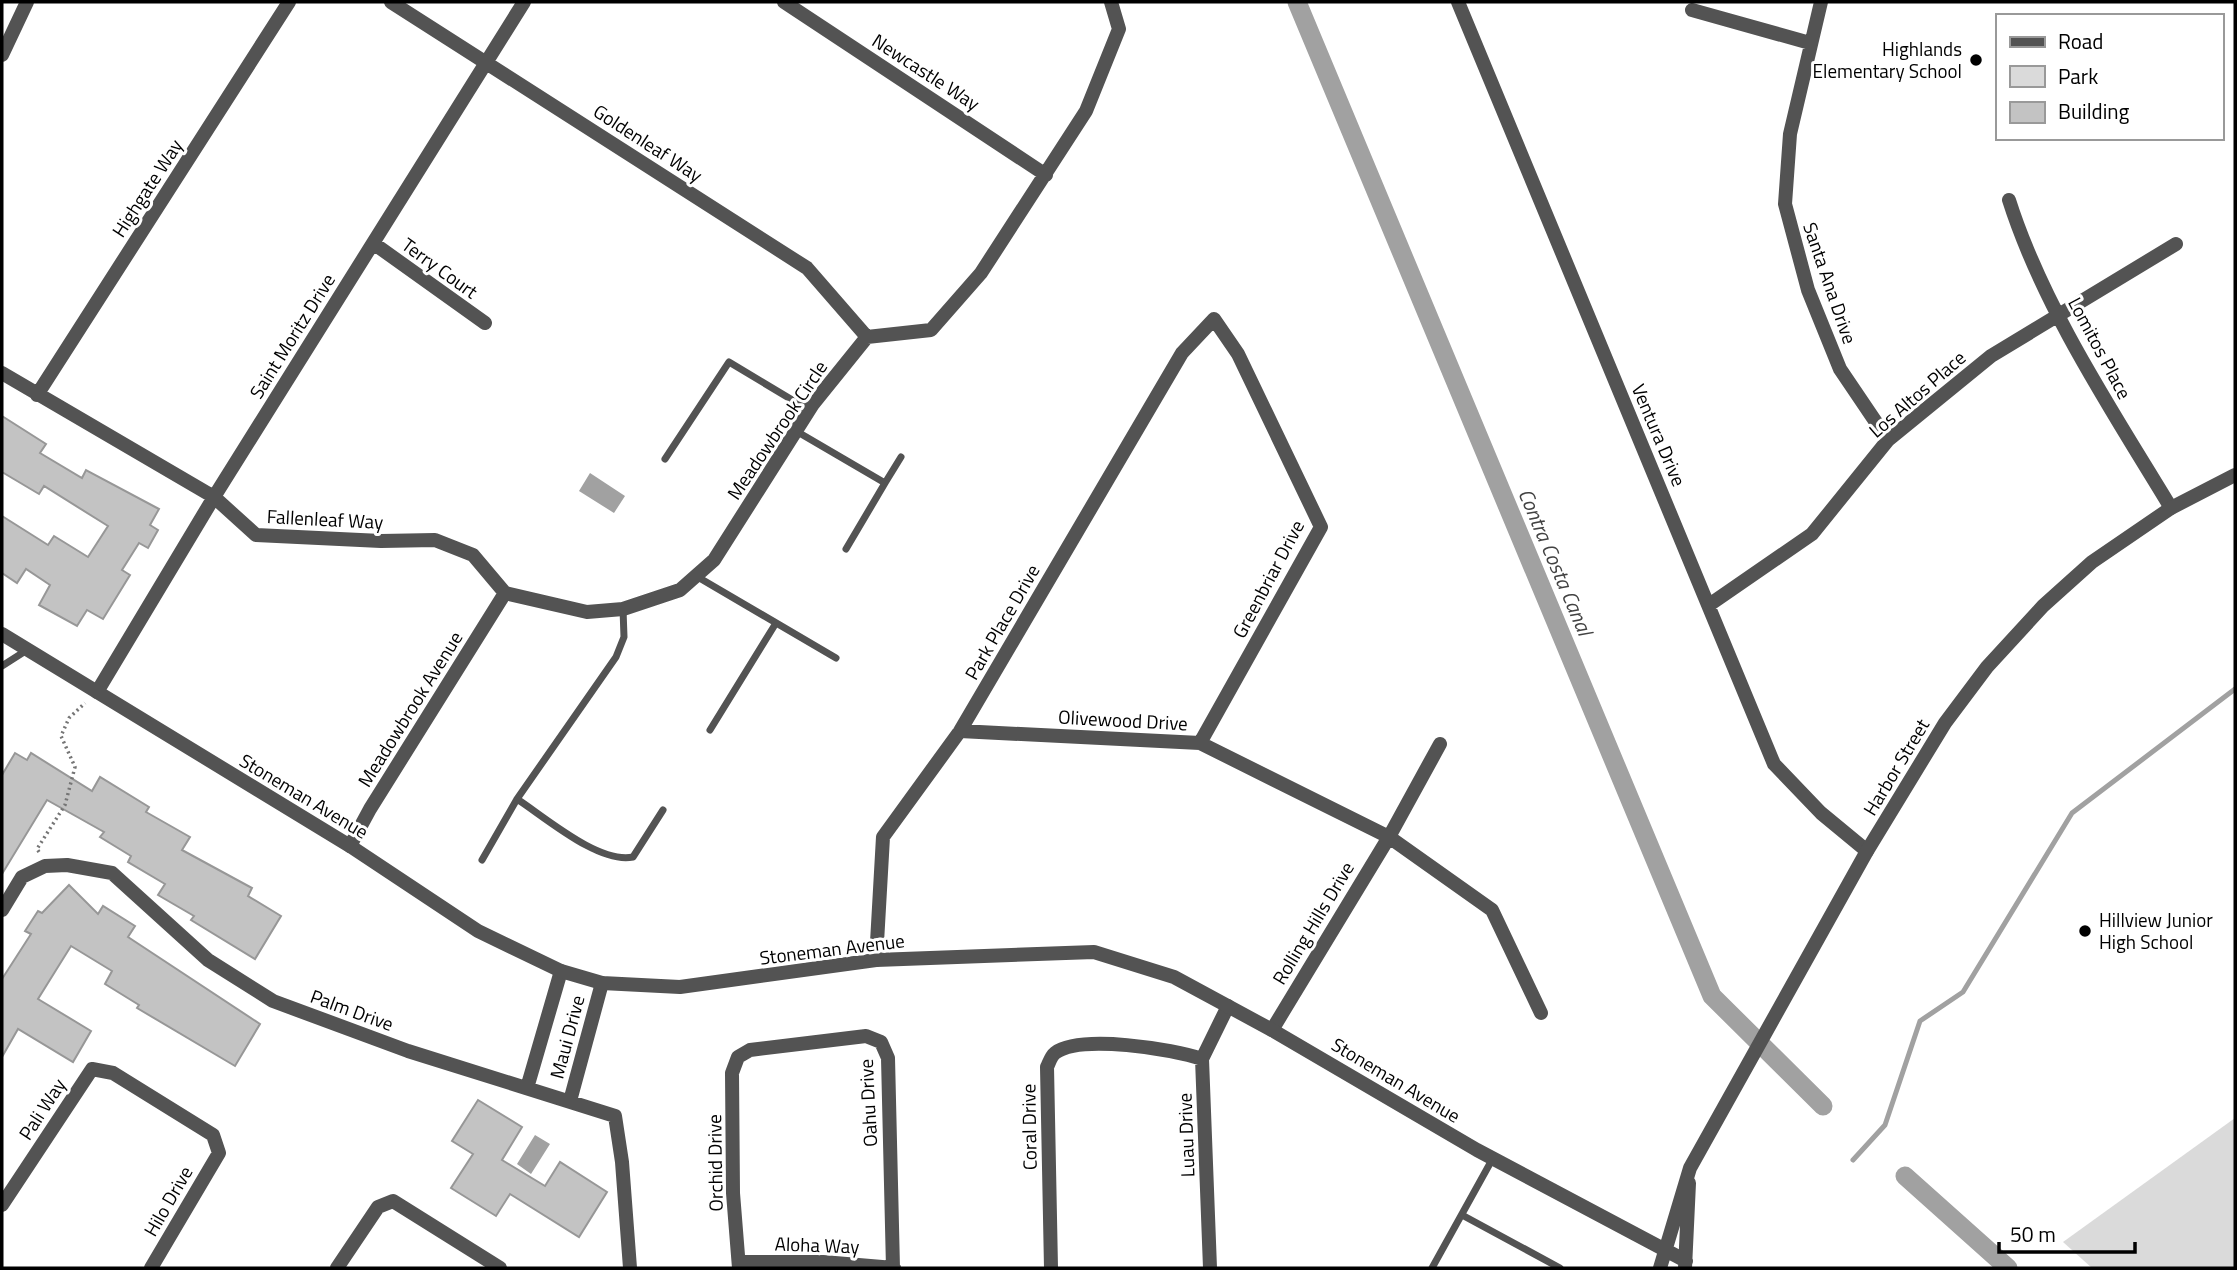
<svg xmlns="http://www.w3.org/2000/svg" width="2237" height="1270" viewBox="0 0 2237 1270" font-family="'Titillium Web',sans-serif">
<style>
.green{fill:#dadada}
.water{fill:#a1a1a1}
.lines{fill:none;stroke-linecap:round;stroke-linejoin:round}
.stream{stroke:#a1a1a1;stroke-width:5}
.canal{stroke:#a1a1a1;stroke-width:19}
.building{fill:#c3c3c3;stroke:#979797;stroke-width:2}
.path{stroke:#757575;stroke-width:3.5;stroke-dasharray:2 3.5;stroke-linecap:butt}
.service{stroke:#535353;stroke-width:7}
.minor{stroke:#535353;stroke-width:14}
.tertiary{stroke:#535353;stroke-width:14}
.poi-dot{fill:#000;stroke:#fff;stroke-width:2.5}
.labels{text-anchor:middle;stroke-width:6;stroke-linejoin:round;paint-order:stroke}
.poi-label{font-size:19px;fill:#000;stroke:#fff;text-anchor:end}
.street-label{font-size:19px;fill:#000;stroke:#fff}
.water-label{font-size:21px;font-style:italic;fill:#424242;stroke:#fff}
</style>
<rect width="100%" height="100%" fill="#fff"/>
<path class="green" d="M2235,1118V1268H2092L2063,1242Z"/>
<path class="water" d="M590,473L625,496L614,513L579,491Z
M535,1135L550,1144L531,1174L517,1164Z"/>
<g class="lines">
<path class="stream" d="M1853,1160L1885,1125L1920,1021L1963,992L2072,813L2235,689"/>
<path class="canal" d="M1297,2L1712,996L1823,1106
M1905,1176L2008,1268"/>
</g>
<path class="building" d="M2,416L46,444L40,453L82,478L86,470L159,509L150,525L158,530L148,548L139,543L122,570L130,575L103,619L87,610L77,626L39,605L50,585L26,569L17,583L2,573V516L48,545L54,536L88,557L108,526L44,486L39,494L2,472Z
M15,753L27,760L31,753L92,791L100,777L149,807L146,812L190,837L182,850L252,888L248,896L281,916L255,959L191,920L194,916L158,895L165,884L128,862L131,856L100,837L104,832L47,800L2,874V775Z
M69,885L98,914L103,906L135,926L128,937L260,1024L235,1066L137,1008L139,1005L105,984L112,971L71,946L38,999L91,1031L73,1062L18,1029L2,1057V979L31,934L25,931L38,911L42,913Z
M478,1100L522,1127L502,1160L545,1186L560,1162L607,1192L579,1237L510,1194L496,1216L451,1188L473,1154L452,1141Z"/>
<g class="lines">
<path class="path" d="M39,852L37,849L65,805L75,767L61,736L69,718L85,703"/>
<path class="service" d="M796,431L885,483L846,549
M665,459L729,362L809,410
M885,483L901,457
M696,576L836,658
M2,666L27,650
M710,730L776,623
M517,799C546,818 599,864 633,857L663,810
M482,860L517,799L616,657L624,637L623,609
M1462,1215L1560,1268
M1432,1268L1493,1158"/>
<path class="minor" d="M391,2L807,268L867,337
M784,2L1046,175
M1458,2L1774,764L1821,813L1867,851
M1821,2L1790,134L1785,204L1808,290L1840,369L1888,440
M1692,10L1810,43
M2,55L27,2
M2009,200C2043,307 2113,412 2171,508
M373,243L485,323
M2,373L214,497L256,535L381,541L435,540L473,555L505,593
M37,395L289,2
M505,593L587,612L623,609L680,590L714,560L813,404L867,337L931,330L981,273L1086,111L1119,29L1111,2
M1709,605L1812,534L1888,440L1991,356L2176,244
M97,692L214,497L524,2
M960,731L1200,743L1389,837L1492,910L1541,1013
M350,846L370,809L505,593
M2,910L22,877L45,866L67,865L112,873L208,960L273,1001L408,1051L615,1116L622,1162L630,1268
M876,960L883,837L960,731L1182,353L1214,319L1238,354L1321,527L1200,743
M1272,1030L1389,837L1440,744
M527,1088L561,971
M570,1101L602,983
M2,1205L92,1069L113,1073L213,1135L219,1153L151,1268
M739,1262H823L894,1268
M337,1268L378,1207L393,1201L500,1268
M739,1268L733,1193L732,1073L738,1057L750,1050L866,1036L881,1042L888,1058L893,1268
M1051,1268L1047,1067C1049,1063 1051,1056 1055,1053C1080,1034 1173,1049 1202,1059
M1210,1268L1202,1059L1228,1006"/>
<path class="tertiary" d="M2,634L350,846L478,931L561,971L602,983L680,987L876,960L1094,952L1174,977L1272,1030L1477,1150L1686,1261
M1660,1268L1690,1168L1867,851L1945,723L1987,667L2043,606L2092,562L2171,508L2235,475
M1685,1268L1689,1183"/>
</g>
<g class="poi-dot">
<circle cx="1976" cy="60" r="7"/>
<circle cx="2085" cy="931" r="7"/>
</g>
<g class="labels">
<g class="poi-label">
<text x="1962" y="56">Highlands<tspan x="1962" dy="22">Elementary School</tspan></text>
<text x="2099" y="927" text-anchor="start">Hillview Junior<tspan x="2099" dy="22">High School</tspan></text>
</g>
<g class="street-label">
<text transform="translate(926 72) rotate(33)" y="7">Newcastle Way</text>
<text transform="translate(648 143) rotate(33)" y="7">Goldenleaf Way</text>
<text transform="translate(147 188) rotate(-57)" y="7">Highgate Way</text>
<text transform="translate(440 268) rotate(36)" y="7">Terry Court</text>
<text transform="translate(1830 283) rotate(71)" y="7">Santa Ana Drive</text>
<text transform="translate(292 336) rotate(-58)" y="7">Saint Moritz Drive</text>
<text transform="translate(2100 348) rotate(62)" y="7">Lomitos Place</text>
<text transform="translate(1917 394) rotate(-41)" y="7">Los Altos Place</text>
<text transform="translate(777 430) rotate(-56)" y="7">Meadowbrook Circle</text>
<text transform="translate(1659 435) rotate(67)" y="7">Ventura Drive</text>
<text transform="translate(325 519) rotate(3)" y="7">Fallenleaf Way</text>
<text transform="translate(1268 579) rotate(-62)" y="7">Greenbriar Drive</text>
<text transform="translate(1002 622) rotate(-60)" y="7">Park Place Drive</text>
<text transform="translate(410 709) rotate(-58)" y="7">Meadowbrook Avenue</text>
<text transform="translate(1123 720) rotate(3)" y="7">Olivewood Drive</text>
<text transform="translate(1896 767) rotate(-59)" y="7">Harbor Street</text>
<text transform="translate(304 796) rotate(31)" y="7">Stoneman Avenue</text>
<text transform="translate(1313 923) rotate(-59)" y="7">Rolling Hills Drive</text>
<text transform="translate(832 949) rotate(-7)" y="7">Stoneman Avenue</text>
<text transform="translate(352 1010) rotate(20)" y="7">Palm Drive</text>
<text transform="translate(567 1037) rotate(-75)" y="7">Maui Drive</text>
<text transform="translate(1396 1080) rotate(31)" y="7">Stoneman Avenue</text>
<text transform="translate(868 1103) rotate(-93)" y="7">Oahu Drive</text>
<text transform="translate(42 1109) rotate(-57)" y="7">Pali Way</text>
<text transform="translate(1029 1127) rotate(-91)" y="7">Coral Drive</text>
<text transform="translate(1186 1135) rotate(-92)" y="7">Luau Drive</text>
<text transform="translate(715 1163) rotate(-91)" y="7">Orchid Drive</text>
<text transform="translate(168 1201) rotate(-60)" y="7">Hilo Drive</text>
<text transform="translate(817 1245) rotate(2)" y="7">Aloha Way</text>
</g>
<g class="water-label">
<text transform="translate(1555 562) rotate(67)" y="7">Contra Costa Canal</text>
</g>
</g>
<rect width="2237" height="1270" fill="none" stroke="#000000" stroke-width="7"/>
<rect x="1996" y="14" width="228" height="126" fill="#ffffff" stroke="#999999" stroke-width="2"/>
<rect x="2010" y="37" width="35" height="10" fill="#535353" stroke="#999999" stroke-width="2"/>
<text x="2058" y="49" font-size="21" fill="#000000">Road</text>
<rect x="2010" y="66" width="35" height="21" fill="#dadada" stroke="#999999" stroke-width="2"/>
<text x="2058" y="84" font-size="21" fill="#000000">Park</text>
<rect x="2010" y="102" width="35" height="21" fill="#c3c3c3" stroke="#999999" stroke-width="2"/>
<text x="2058" y="119" font-size="21" fill="#000000">Building</text>
<path d="M1999 1242v10h136v-10" fill="none" stroke="#000000" stroke-width="3.5"/>
<text x="2010" y="1242" font-size="21" fill="#000000" stroke="#ffffff" stroke-width="5" paint-order="stroke">50 m</text>
</svg>
